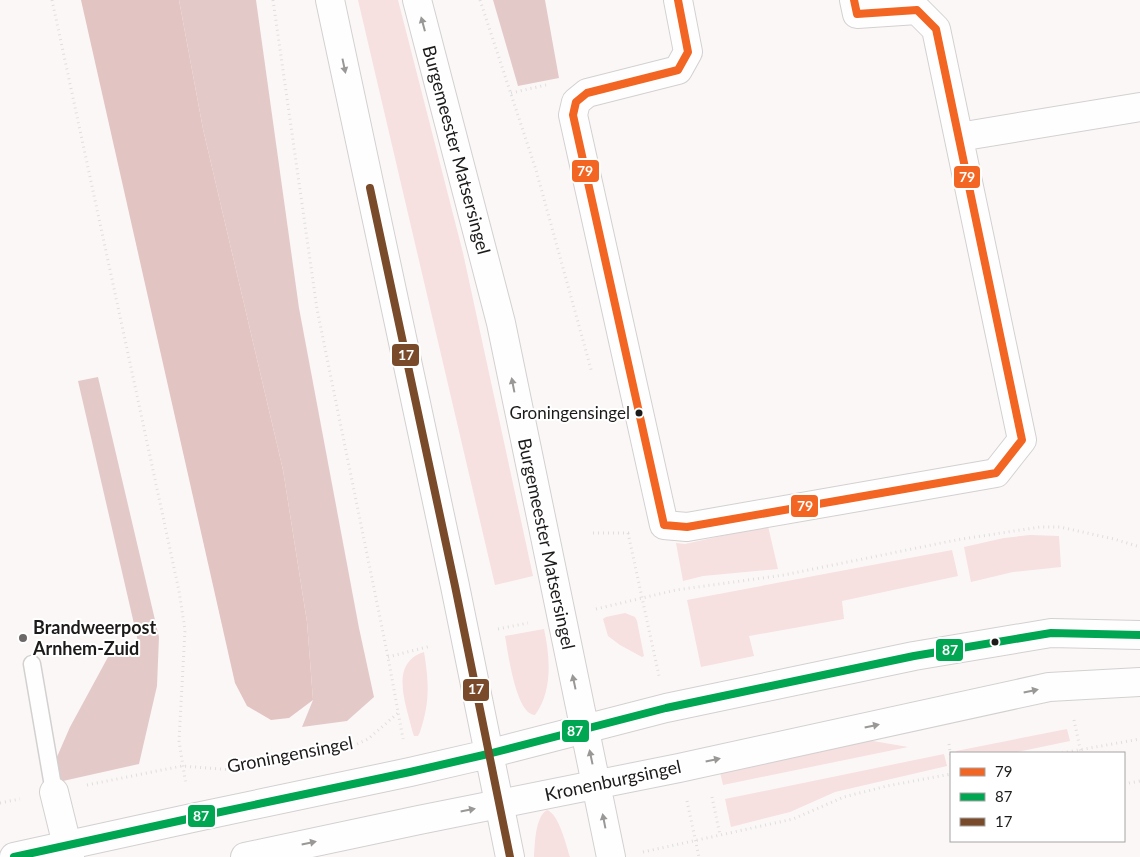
<svg xmlns="http://www.w3.org/2000/svg" width="1140" height="857" viewBox="0 0 1140 857" font-family="Lato,sans-serif">
<style>
.green{fill:#f6e0e0}
.forest{fill:#e3cac9}
.water{fill:#e2c4c2}
.lines{fill:none;stroke-linecap:round;stroke-linejoin:round}
.lane-casing{stroke:#d3d0d0;stroke-width:19}
.street-casing{stroke:#d3d0d0;stroke-width:30}
.secondary-casing{stroke:#d3d0d0;stroke-width:30}
.path{stroke:#dfdede;stroke-width:3;stroke-dasharray:1 4;stroke-linecap:butt}
.lane{stroke:#fffefe;stroke-width:16}
.street{stroke:#fffefe;stroke-width:28}
.secondary{stroke:#fffefe;stroke-width:28}
.bus-1-casing{stroke:#fff;stroke-width:11}
.bus-2-casing{stroke:#fff;stroke-width:11}
.bus-3-casing{stroke:#fff;stroke-width:11}
.bus-1{stroke:#f26522;stroke-width:8}
.bus-2{stroke:#00a651;stroke-width:8}
.bus-3{stroke:#7a4b2a;stroke-width:8}
.oneway{fill:#999897}
.bus-dot{fill:#1d1b1a;stroke:#fff;stroke-width:2}
.poi-dot{fill:#6b6867;stroke:#fff;stroke-width:2}
.labels{text-anchor:middle;stroke-width:4;stroke-linejoin:round;paint-order:stroke}
.bus-label{font-size:17px;fill:#1d1b1a;stroke:#fff;text-anchor:end}
.street-label{font-size:18px;fill:#1d1b1a;stroke:#fff}
.poi-label{font-size:18px;font-weight:bold;fill:#1d1b1a;stroke:#fff;text-anchor:start}
.line-badge{stroke:#fff;stroke-width:2}
.badge-label{font-size:14px;text-anchor:middle;font-weight:bold;fill:#fff}
</style>
<rect width="100%" height="100%" fill="#fcf7f7"/>
<path class="green" d="M358,0H398L463,253L533,576L495,585Z
M768,526L778,569L703,576L683,581L676,543L685,544Z
M1030,535L1059,536L1061,567L1013,572L971,582L964,547L1004,538Z
M952,550L958,576L842,601L844,619L749,636L754,656L701,667L687,600Z
M625,613L635,617L637,621L644,656L642,657L620,645L608,636L603,619L606,617Z
M544,629C550,656 553,691 535,715C516,715 508,652 505,636Z
M424,652C429,683 430,702 420,732L418,736H414L412,730C406,704 389,663 424,652Z
M1067,729L1070,741L1012,753H957L956,751Z
M873,741L908,747L723,785L719,768L839,742Z
M944,754L947,766L835,792L790,812L731,827L725,799Z
M547,810C559,814 566,845 570,857H534C535,844 535,817 547,810Z"/>
<path class="forest" d="M179,0H256L299,308L359,628L374,697L347,721L302,727L313,700L307,622L283,470L203,129Z
M493,0H545L559,78L518,86Z
M98,377L159,637L157,686L139,764L54,783L53,766L70,727L108,657L140,650L78,381Z"/>
<path class="water" d="M81,0H179L203,129L283,470L307,622L313,700L289,718L271,720L247,706L235,683Z"/>
<g class="lines">
<g class="lane-casing">
<path id="lane" d="M32,664L54,792"/>
</g>
<g class="street-casing">
<path id="street" d="M678,0L688,52L678,70L587,93L576,102L573,115L664,525L687,527L996,473L1022,440L936,29L917,10L857,14L854,0
M959,137L1140,107
M54,792L70,857"/>
</g>
<g class="secondary-casing">
<path id="secondary" d="M330,0L455,586L510,857
M417,0L501,323L611,857
M14,857L192,818L410,772L488,754L666,708L914,656L1051,633L1140,635
M245,857L419,820L679,768L1049,687L1140,682"/>
</g>
<path class="path" d="M52,0L179,591L185,630L179,741L186,785
M273,0L317,309L388,657L403,739
M480,0L536,170L592,373
M511,93L546,85
M593,533H629
M628,533L659,676
M596,609L676,590L784,575L956,540L1040,527H1060L1114,539L1140,547
M498,629L528,623
M388,657L431,646
M1074,720L1081,753
M949,744L951,759
M1062,753L1140,739
M1124,784L1140,781
M87,785L182,766L233,770L353,746L368,739L398,713
M712,797L720,835
M687,801L699,857
M0,803L20,799
M643,852L793,819L844,797L887,786L951,774"/>
<use href="#lane" class="lane"/>
<use href="#street" class="street"/>
<use href="#secondary" class="secondary"/>
<g class="bus-1-casing">
<path id="bus-1" d="M678,0L688,52L678,70L587,93L576,102L573,115L664,525L687,527L996,473L1022,440L936,29L917,10L857,14L854,0"/>
</g>
<g class="bus-2-casing">
<path id="bus-2" d="M14,857L192,818L410,772L488,754L666,708L914,656L1051,633L1140,635"/>
</g>
<g class="bus-3-casing">
<path id="bus-3" d="M370,188L455,586L510,857"/>
</g>
<use href="#bus-1" class="bus-1"/>
<use href="#bus-2" class="bus-2"/>
<use href="#bus-3" class="bus-3"/>
</g>
<defs><path id="oneway-solid" d="M-6-.8H1V-3.2L6.5 0L1 3.2V.8H-6Z" transform="scale(1.25)"/></defs>
<g class="oneway">
<use href="#oneway-solid" transform="translate(423 24) rotate(-105)"/>
<use href="#oneway-solid" transform="translate(344 66) rotate(78)"/>
<use href="#oneway-solid" transform="translate(513 385) rotate(-101)"/>
<use href="#oneway-solid" transform="translate(574 682) rotate(-102)"/>
<use href="#oneway-solid" transform="translate(1031 691) rotate(-12)"/>
<use href="#oneway-solid" transform="translate(872 726) rotate(-12)"/>
<use href="#oneway-solid" transform="translate(591 757) rotate(-102)"/>
<use href="#oneway-solid" transform="translate(713 760) rotate(-12)"/>
<use href="#oneway-solid" transform="translate(468 810) rotate(-11)"/>
<use href="#oneway-solid" transform="translate(604 821) rotate(-101)"/>
<use href="#oneway-solid" transform="translate(309 843) rotate(-12)"/>
</g>
<g class="bus-dot">
<circle cx="639" cy="413" r="4.5"/>
<circle cx="995" cy="642" r="4.5"/>
</g>
<circle class="poi-dot" cx="23" cy="638" r="5"/>
<g class="labels">
<g class="bus-label">
<text x="630" y="419">Groningensingel</text>
</g>
<g class="street-label">
<text transform="translate(456 150) rotate(75)" y="6">Burgemeester Matsersingel</text>
<text transform="translate(546 544) rotate(78)" y="6">Burgemeester Matsersingel</text>
<text transform="translate(290 755) rotate(-11)" y="6">Groningensingel</text>
<text transform="translate(613 781) rotate(-12)" y="6">Kronenburgsingel</text>
</g>
<g class="poi-label">
<text x="33" y="634">Brandweerpost<tspan x="33" dy="21">Arnhem-Zuid</tspan></text>
</g>
</g>
<g class="line-badge">
<rect x="571" y="159" width="29" height="24" rx="5" fill="#f26522"/>
<rect x="953" y="165" width="28" height="24" rx="5" fill="#f26522"/>
<rect x="391" y="343" width="29" height="24" rx="5" fill="#7a4b2a"/>
<rect x="790" y="494" width="29" height="24" rx="5" fill="#f26522"/>
<rect x="935" y="638" width="29" height="24" rx="5" fill="#00a651"/>
<rect x="462" y="678" width="28" height="24" rx="5" fill="#7a4b2a"/>
<rect x="561" y="719" width="29" height="24" rx="5" fill="#00a651"/>
<rect x="187" y="804" width="29" height="24" rx="5" fill="#00a651"/>
</g>
<g class="badge-label">
<text x="585" y="176">79</text>
<text x="967" y="182">79</text>
<text x="406" y="360">17</text>
<text x="805" y="511">79</text>
<text x="950" y="655">87</text>
<text x="476" y="694">17</text>
<text x="575" y="736">87</text>
<text x="201" y="821">87</text>
</g>
<rect x="950" y="752" width="175" height="90" fill="#ffffff" stroke="#a5a4a3"/>
<rect x="960" y="768" width="25" height="8" fill="#f26522" stroke="#a5a4a3"/>
<text x="995" y="777" font-size="15" fill="#1d1b1a">79</text>
<rect x="960" y="793" width="25" height="8" fill="#00a651" stroke="#a5a4a3"/>
<text x="995" y="802" font-size="15" fill="#1d1b1a">87</text>
<rect x="960" y="818" width="25" height="8" fill="#7a4b2a" stroke="#a5a4a3"/>
<text x="995" y="827" font-size="15" fill="#1d1b1a">17</text>
</svg>
